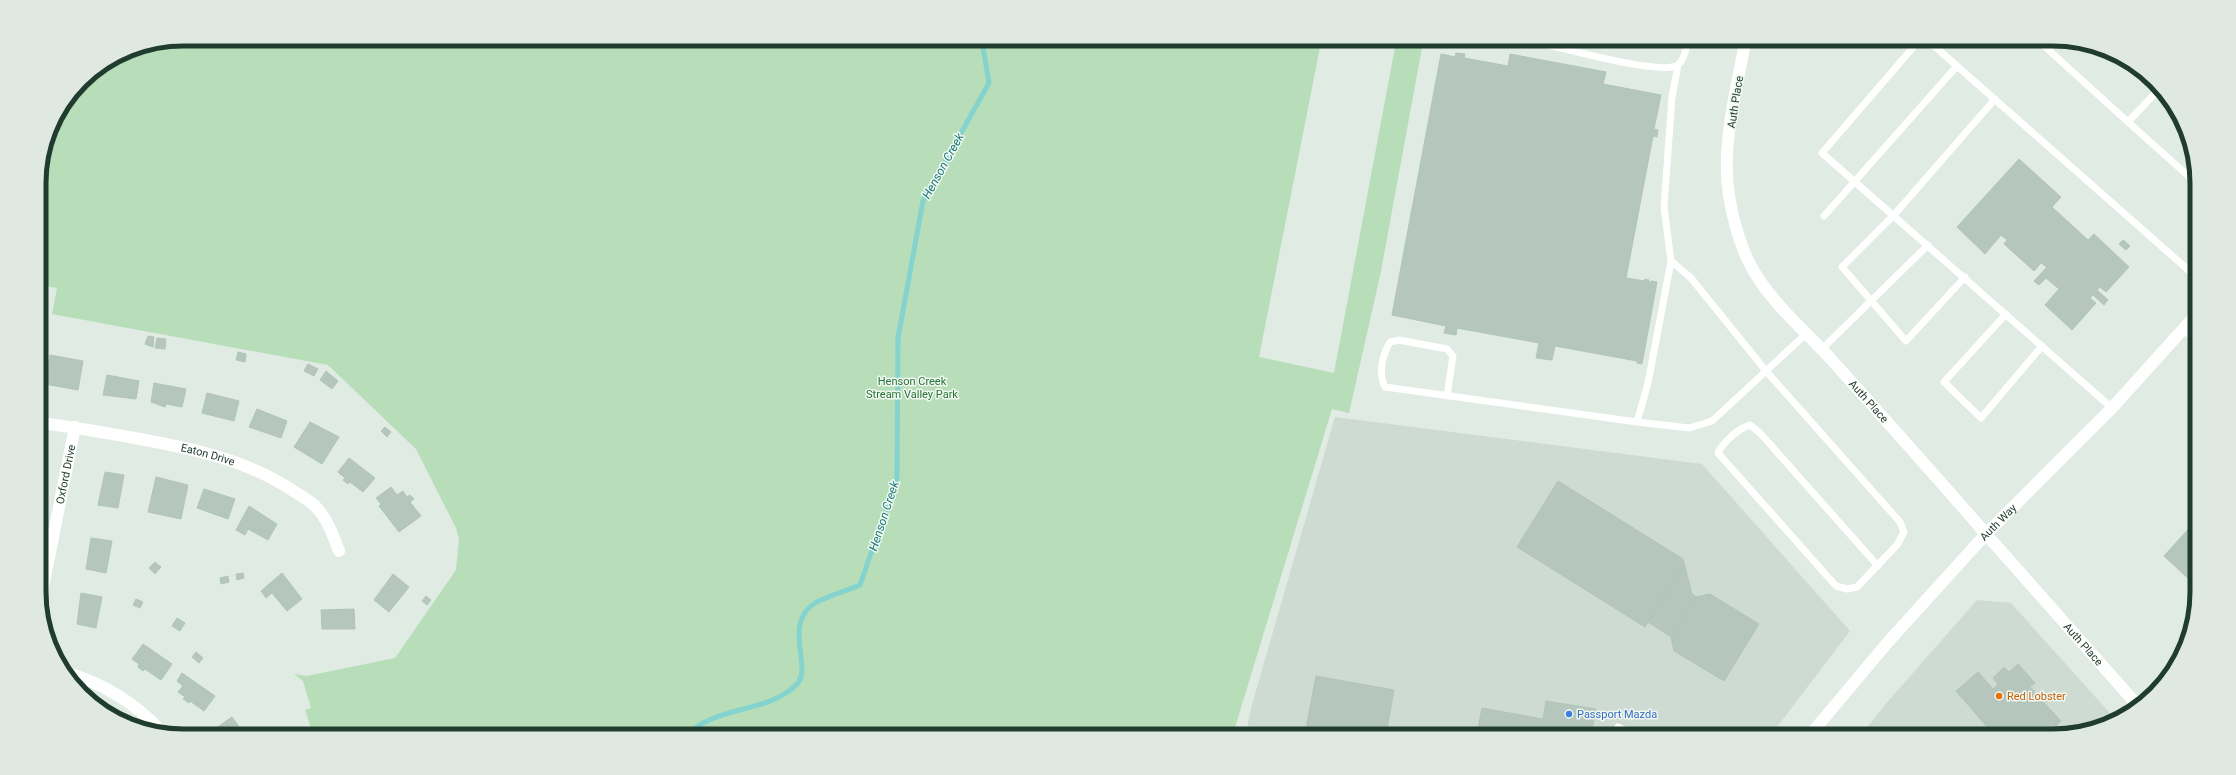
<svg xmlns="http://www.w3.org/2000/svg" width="2236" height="775" viewBox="0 0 2236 775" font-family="Roboto,sans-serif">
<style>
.built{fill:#cddbd2}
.green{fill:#b7ddb9}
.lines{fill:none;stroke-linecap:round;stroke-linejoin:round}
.stream{stroke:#85d3ce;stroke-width:5}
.building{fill:#b5c6bc;stroke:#b2c5b9}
.service{stroke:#fff;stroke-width:7}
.minor{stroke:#fff;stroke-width:12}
.tertiary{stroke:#fff;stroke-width:12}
.food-dot{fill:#e8710a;stroke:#f0f8f2;stroke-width:1.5}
.shop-dot{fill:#3f7fe0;stroke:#f0f8f2;stroke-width:1.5}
.labels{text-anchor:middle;stroke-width:3;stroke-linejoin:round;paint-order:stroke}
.street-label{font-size:11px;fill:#203c2e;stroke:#f0f8f2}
.park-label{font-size:11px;fill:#287436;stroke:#f0f8f2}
.food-label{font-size:11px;fill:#c56008;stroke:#f0f8f2;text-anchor:start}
.shop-label{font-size:11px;fill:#366cbe;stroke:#f0f8f2;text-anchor:start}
.water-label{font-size:12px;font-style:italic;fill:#187a75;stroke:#f0f8f2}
.rim{fill:none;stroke:#203c2e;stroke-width:5}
</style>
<rect width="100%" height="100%" fill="#dfebe3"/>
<path class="built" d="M1335,417L1702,464L1850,631L1771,735L1246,734L1251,708Z
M1977,600L2011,603L2116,720L2100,728L2063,736L1861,735L1883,707Z"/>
<path class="green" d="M183,39L1321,42L1259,357L1334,373L1396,42H1423L1381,271L1349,413L1332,409L1233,734L312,731L305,710L311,708L303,681L294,674L307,676L395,658L456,570L459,539L456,528L416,449L328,365L52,314L57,288L40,285L39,173L50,127L81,81L128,50Z"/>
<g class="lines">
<path class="stream" d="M690,732C721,705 769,713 797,684C813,668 782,624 815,603C824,597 849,590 860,585L897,478L898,338L923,201L989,83L982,41"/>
</g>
<path class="building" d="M1456,53L1465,54L1464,58L1508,66L1510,54L1606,72L1603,84L1661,95L1654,129L1658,130L1657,137L1653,136L1626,278L1645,281V279L1649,280V282L1651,283V281L1657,282L1642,364L1637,363V361L1555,346L1552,360L1536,358L1539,343L1457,328L1456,335L1444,333L1446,326L1392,315L1441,54L1455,57Z
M2019,159L2061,197L2052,207L2088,240L2094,234L2129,267L2106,292L2100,287L2097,290L2108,300L2104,305L2093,295L2090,298L2096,303L2072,330L2045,305L2059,289L2046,278L2039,285L2034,281L2047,267L2041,263L2034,271L2004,244L2007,240L2001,235L1985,254L1957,227Z
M2123,240L2130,246L2126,250L2119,244Z
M148,336L154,337L153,347L145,344Z
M157,338L166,339L165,349L155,348Z
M238,352L246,354L245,362L236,360Z
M50,355L83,361L78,390L45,384Z
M308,364L318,369L314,376L304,371Z
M326,371L338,381L332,389L320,380Z
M107,375L139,381L136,399L103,395Z
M154,383L186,389L182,407L166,404L165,407L151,402Z
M207,393L239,401L234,421L202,413Z
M257,409L287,421L281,438L249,427Z
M310,422L339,437L322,464L294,447Z
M385,427L391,432L387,437L381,431Z
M349,458L375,478L363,492L350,482L348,484L343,480L345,478L338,472Z
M105,472L124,475L118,508L98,505Z
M156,477L188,485L181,519L148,512Z
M1558,481L1683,559L1684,563L1645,627L1517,547Z
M391,487L397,495L403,491L407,497L410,495L414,499L410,502L421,516L399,532L379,506L381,504L376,498Z
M204,489L235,499L228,519L197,508Z
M249,506L277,524L268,540L248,529L245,535L236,530Z
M2193,524L2192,582L2164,556Z
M91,538L112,541L106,573L86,569Z
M155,562L161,567L155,574L149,568Z
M1684,563L1692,594L1696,597L1671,637L1648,622Z
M243,573L244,578L237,580L236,574Z
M282,573L302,599L287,611L272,593L266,598L261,591Z
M393,574L409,587L389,612L374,600Z
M228,576L229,582L221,584L220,578Z
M81,593L102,597L96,628L77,624Z
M1710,594L1759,624L1724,681L1674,651L1671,637L1696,597Z
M426,596L431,600L427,605L422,601Z
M136,599L143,602L140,608L133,605Z
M354,609L355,629H322L321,610Z
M177,618L185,623L180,631L172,626Z
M143,644L172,664L161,680L145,669L143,671L138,667L139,664L132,659Z
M196,652L203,658L199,663L192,657Z
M2018,664L2035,683L2030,687L2061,721L2056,726L2062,733L2059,736H1995L1956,691L1978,672L1993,689L1998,684L1993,678L2004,667L2009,672Z
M182,673L215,696L204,711L190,701L189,703L183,699L185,697L178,692L183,686L177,681Z
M1316,676L1394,690L1386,734H1305Z
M1546,701L1596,709L1591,735L1477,734L1482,708L1543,719Z
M232,717L242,731H218L216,728Z"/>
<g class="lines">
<path class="service" d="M1540,43C1563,48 1662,76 1678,65C1684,60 1686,50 1687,43
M1916,44L1822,153L2112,408
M1932,44L2194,275
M2042,44L2128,122
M2161,87L2128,122L2194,181
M1824,216L1957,66
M1965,277L1906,341L1842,267L1894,215L1995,99
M2006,314L1944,382L1981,418L2042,346
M1807,333L1766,371L1900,522L1904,532L1897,545L1857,587L1847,589L1836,586L1718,453C1723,442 1739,428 1750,425L1760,433L1878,566
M1822,349L1928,245
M1447,396L1453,356L1447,349L1399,340L1390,342C1382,356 1378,373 1385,387L1637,422L1648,383L1671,261L1664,207L1672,97L1678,65
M1637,422L1689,428L1712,421L1766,371L1691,278L1671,261
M1618,727L1634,735"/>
<g class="minor">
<path id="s1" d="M1745,43C1736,92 1721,146 1729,196C1734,225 1743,257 1760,281C1779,309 1806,332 1829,357C1882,416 1934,474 1986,534"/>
<path d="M2185,327L2193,335"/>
<path id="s2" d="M41,423C74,427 107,433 140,439C194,449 248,460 295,492C301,496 309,500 315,506C327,518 333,535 339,551"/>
<path id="s3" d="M42,592L75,427"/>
<path d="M68,673C104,684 136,704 161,731"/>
</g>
<g class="tertiary">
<path id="s4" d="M1986,534L2139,707"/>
<path id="s5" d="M1810,735L1888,642L1986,534L2112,408L2194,317"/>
</g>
</g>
<circle class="food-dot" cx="1999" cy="696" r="4"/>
<circle class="shop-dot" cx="1569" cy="714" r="4"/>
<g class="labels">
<g class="street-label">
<text transform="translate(1735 102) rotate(-81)" y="4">Auth Place</text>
<text dy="4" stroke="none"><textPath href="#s1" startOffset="408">Auth Place</textPath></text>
<text dy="4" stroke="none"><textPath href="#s2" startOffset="170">Eaton Drive</textPath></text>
<text dy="4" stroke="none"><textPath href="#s3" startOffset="120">Oxford Drive</textPath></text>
<text dy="4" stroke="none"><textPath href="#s5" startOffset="284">Auth Way</textPath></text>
<text dy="4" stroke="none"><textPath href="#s4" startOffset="147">Auth Place</textPath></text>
</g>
<g class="park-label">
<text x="912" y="385">Henson Creek<tspan x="912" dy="13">Stream Valley Park</tspan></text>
</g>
<g class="food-label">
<text x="2007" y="700">Red Lobster</text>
</g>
<g class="shop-label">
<text x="1577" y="718">Passport Mazda</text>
</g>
<g class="water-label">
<text transform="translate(943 166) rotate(-61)" y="4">Henson Creek</text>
<text transform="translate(884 516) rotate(-72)" y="4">Henson Creek</text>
</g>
</g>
<path d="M0 0H2236V775H0ZM183 46H2053A137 137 0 0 1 2190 183V592A137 137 0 0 1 2053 729H183A137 137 0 0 1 46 592V183A137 137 0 0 1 183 46Z" fill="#dfe9e2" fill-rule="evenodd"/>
<path class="rim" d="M183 46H2053A137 137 0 0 1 2190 183V592A137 137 0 0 1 2053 729H183A137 137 0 0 1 46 592V183A137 137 0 0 1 183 46Z"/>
</svg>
